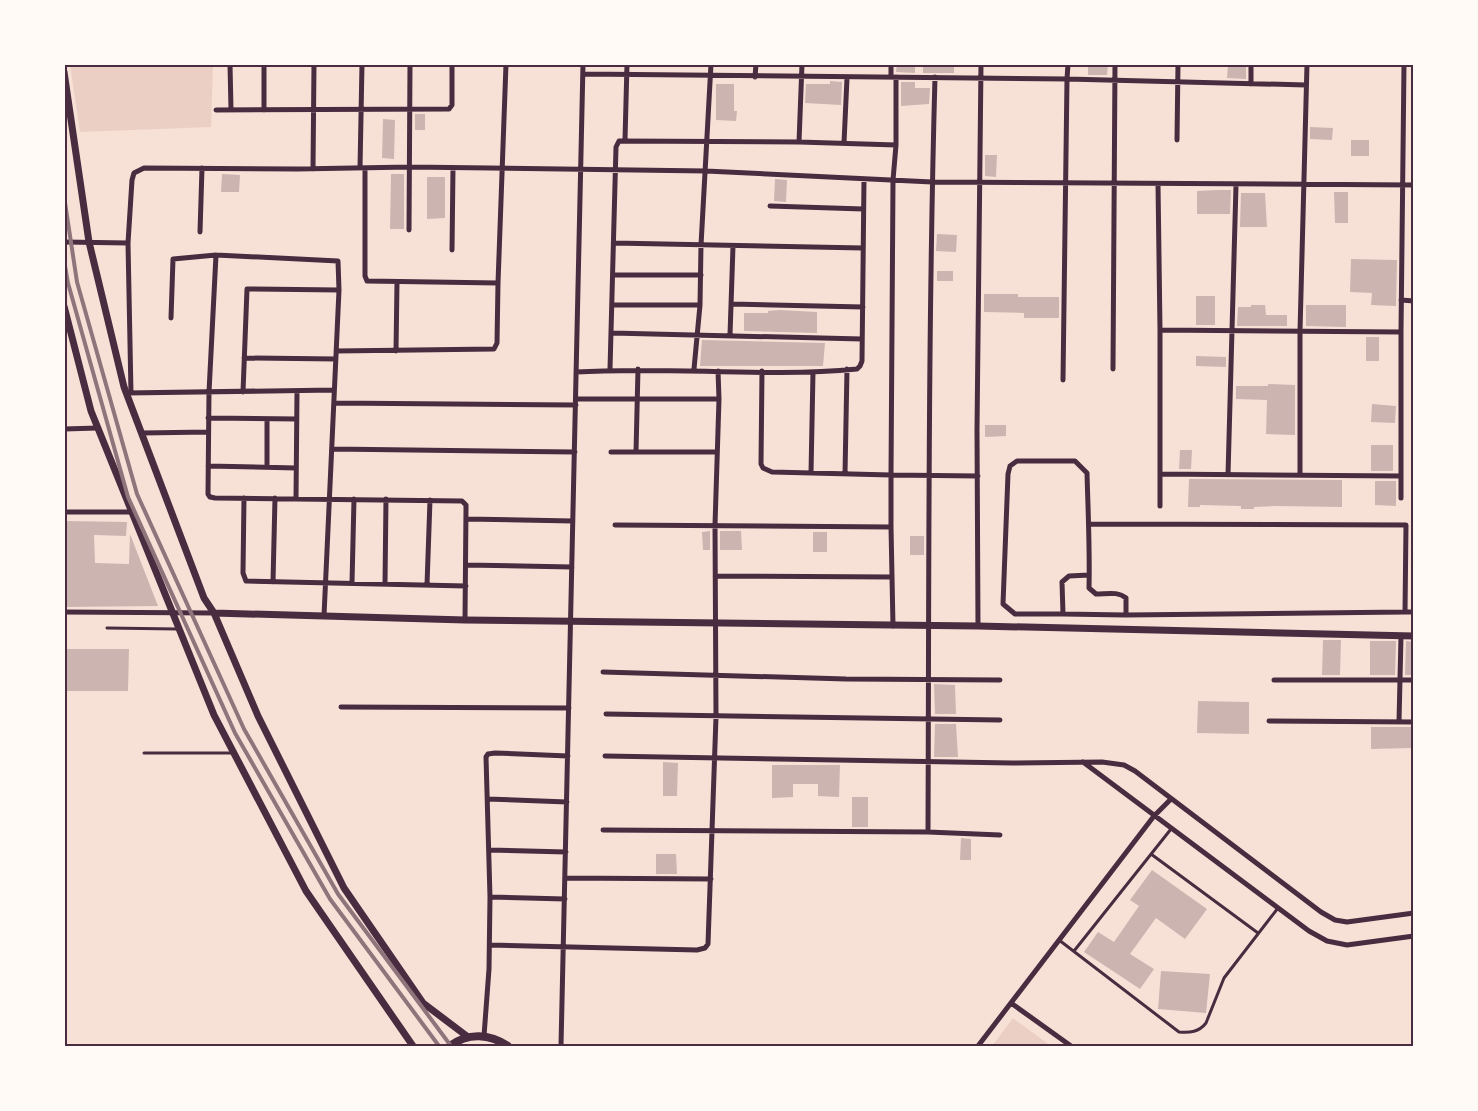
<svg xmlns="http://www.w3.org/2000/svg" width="1478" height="1111" viewBox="0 0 1478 1111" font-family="Georgia,serif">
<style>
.green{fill:#ebcfc5}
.building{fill:#ccb4b1}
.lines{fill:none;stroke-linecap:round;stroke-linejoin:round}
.service{stroke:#4a2c40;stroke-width:3}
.minor{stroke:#4a2c40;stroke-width:5}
.tertiary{stroke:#4a2c40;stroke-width:7}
.secondary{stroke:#4a2c40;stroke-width:8}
.rail{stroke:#8f747c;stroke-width:4}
.neatline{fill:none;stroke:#4a2c40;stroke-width:2}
</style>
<rect width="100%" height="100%" fill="#f7e1d7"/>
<path class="green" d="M70,65H213L211,127L80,132Z
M1013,1018L1051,1046H992Z"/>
<path class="building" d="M897,64H915V73L896,72Z
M923,64H954V73H923Z
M1088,64H1108L1107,75H1088Z
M1228,66H1246V79L1227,78Z
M830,81L842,82L841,105L805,103L806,84H830Z
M901,82H915V88H930L929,104L901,106Z
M716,84H734V111H737L736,121L716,120Z
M415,114H425V130H415Z
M383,119L395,120L394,159L382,158Z
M1310,127L1333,128L1332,140L1310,139Z
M1351,140H1369V156H1351Z
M985,155H997L996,177L985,176Z
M222,174L240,175L239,192H221Z
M391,174H404V229H390Z
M427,177H445V218L427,219Z
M775,179L787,180L786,202L774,201Z
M1217,190H1231L1230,214H1197V191Z
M1334,192H1348V223H1335Z
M1241,193H1265L1267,227H1240Z
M937,234L957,235L956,252L936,251Z
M1351,259L1397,260L1396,306L1371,305L1372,293L1350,292Z
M937,271H953V281H937Z
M984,294H1018V297H1059V318H1024V313L984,312Z
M1196,296H1215V325H1196Z
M1251,305H1265L1266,315H1287V326H1237L1238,307H1251Z
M1306,305H1346V327L1306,326Z
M780,310L817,312V333L744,331V313H768V311Z
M1366,337H1379V361H1366Z
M702,340L825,343L823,366H700Z
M1196,356L1226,357V367L1196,366Z
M1268,384L1295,385V435L1266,434L1267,400L1236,399V386H1268Z
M1372,404L1396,406L1395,423L1371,422Z
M985,425H1006V436L985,437Z
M1371,445H1393V471H1371Z
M1180,450H1192L1191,469H1179Z
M1189,479L1342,480V507L1277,506L1254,507V509H1241V506L1200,505V507H1188Z
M1375,481H1396V506L1375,505Z
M64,521L127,522L126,536L94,535L95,563L129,564L130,534L158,606L64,607Z
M710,531V550H703L702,532Z
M720,531H741L742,550H720Z
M813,532H827V552H813Z
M910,536H924V555H910Z
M1323,640H1341L1340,675H1322Z
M1370,641H1396L1395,675H1370Z
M1406,641L1413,642V675H1405Z
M64,649H129L128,691H64Z
M934,684L955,685L956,714H935Z
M1198,701L1249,702V734L1197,733Z
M935,724H956L958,757H934Z
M1371,727H1413V748L1371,749Z
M663,762L678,763L677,796H663Z
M772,765H840L839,797L818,796V784H793V797L772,798Z
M852,797H868V827H852Z
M961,838L971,839V860H960Z
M656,854H676L677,874H656Z
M1152,870L1207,909L1185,939L1156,918L1130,954L1154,969L1140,989L1084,952L1098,932L1114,942L1139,906L1130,900Z
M1161,971L1210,974L1206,1013L1158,1009Z"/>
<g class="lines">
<path class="service" d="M107,628L177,629
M144,753H233
M1151,854L1258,933
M1059,940L1179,1032C1190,1033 1199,1032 1206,1023L1224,978L1278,908
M1074,951L1171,829"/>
<path class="minor" d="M230,64L231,110
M583,74L1067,79L1068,64
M755,77L756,64
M891,77V64
M1251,84V64
M216,110L449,109L452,105V64
M264,110V64
M625,140L627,64
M1177,140L1178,64
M799,142L802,64
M844,143L847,78
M896,145V77
M360,168L362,64
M365,168V276L367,281L498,283L506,64
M313,169L314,64
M1158,184L1160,330L1401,332L1404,64
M770,206L863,209
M409,230L410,64
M200,232L202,168
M64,242L128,243L132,180L134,173L144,168L297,169L410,167L706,171L932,182L1414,185
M128,243L131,393
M614,243L863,248
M452,250L453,168
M216,255L209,392L208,494L210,497L215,498L462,501L466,505V509L465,620
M613,275H701
M1401,300L1414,301
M731,304L863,307
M613,305H700
M171,318L173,259L216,255L338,261L339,290L324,616
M1401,332V498
M612,333L862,339
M730,335L733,246
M336,351L494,349L497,343L498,283
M396,351L397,282
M244,358L336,359
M610,369L616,147L619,141L799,142L896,145L893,180L891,475L772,472L763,468L761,464L762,371
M694,369L700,305L701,245L711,64
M1113,369L1115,64
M576,372C669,366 763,378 857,369L860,366L862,361L864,179
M1063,380L1067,79L1306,85
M243,392L247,289L339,290
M126,393L334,390
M576,399H719
M334,403L576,405
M208,418L297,419
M64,429L98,428
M142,433L208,432
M332,449L575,452
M611,452H717
M636,452L638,369
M208,466L296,468
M267,467V419
M811,473L813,372
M845,474L847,369
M1160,474L1401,476
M1228,475L1236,185
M1300,475V331L1307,64
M244,498L243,573L246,581L466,586
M296,499L297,392
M1160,506V330
M64,512H131
M466,519L573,521
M1089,524L1406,525L1405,612H1414
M615,525L891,527V475L978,476
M891,527L893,626
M466,565L572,567
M1089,575L1069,576L1062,582L1063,614H1015L1003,604L1008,474L1010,466L1017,461H1075L1087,473C1088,511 1090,549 1089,588L1096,594C1107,594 1118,591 1126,598V615L1405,612
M715,576L892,577
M273,582L275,498
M352,583L354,499
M385,584L386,499
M427,585L430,500
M64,612L214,613
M1063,614L1126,615
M978,626L977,430L981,64
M603,672L846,679L1000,680
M1274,680H1414
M341,707L569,708
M606,714L1000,720
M1269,721L1414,722
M1399,722L1401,636
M605,756L1012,763L1102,762L1124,765L1135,771L1321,912L1335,920L1347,922L1414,913
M1083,762L1309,931L1327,941L1347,945L1414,936
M487,799L567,802
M603,830L928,832C929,580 928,329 935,77
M928,832L1000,835
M489,850L566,852
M565,878L711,879
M490,897L565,899
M490,945L697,950L705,948L708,944L716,717L715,525L719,399L718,371
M1011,1003L1071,1046
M484,1036L489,969L490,897L486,757L488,754L495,753L568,756
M561,1046L583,64
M978,1046L1154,816L1171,799"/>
<path class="tertiary" d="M64,72L89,242L124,387L204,598L214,613L258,716L344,888L423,1003L468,1037
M64,306L91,411L214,715L306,891L413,1046
M214,613L465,620L978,626L1414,636"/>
<path class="secondary" d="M450,1046C468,1032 490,1034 508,1046"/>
<path class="rail" d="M64,196L77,282L137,494L244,729L338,894L451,1046
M64,260L68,283L128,497L235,733L330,899L439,1046"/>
</g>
<rect width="1478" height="1111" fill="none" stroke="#fffaf5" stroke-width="132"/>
<rect x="66" y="66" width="1346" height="979" class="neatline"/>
</svg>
